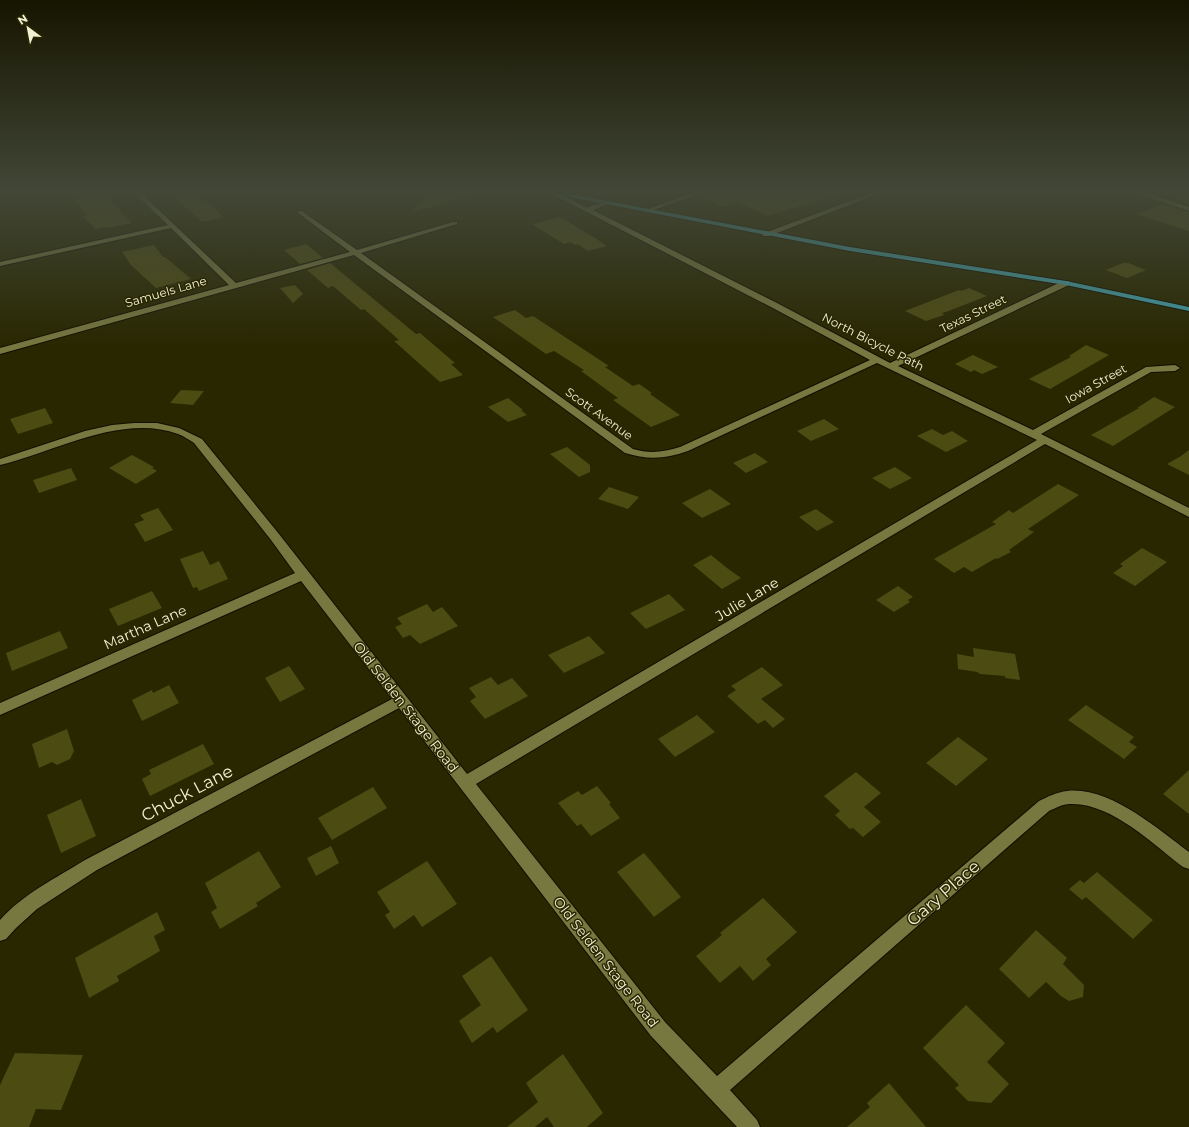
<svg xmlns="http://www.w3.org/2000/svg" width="1189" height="1127" viewBox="0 0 1189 1127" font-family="Montserrat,sans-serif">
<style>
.building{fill:#4c4b12}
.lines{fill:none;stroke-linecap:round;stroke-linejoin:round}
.minor-casing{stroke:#111000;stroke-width:2}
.major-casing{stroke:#111000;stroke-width:2}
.minor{fill:#777740;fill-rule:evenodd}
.major{fill:#429ca6;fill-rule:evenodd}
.labels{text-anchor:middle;stroke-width:3;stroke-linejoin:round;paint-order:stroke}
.far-street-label{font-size:12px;fill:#f0f1d4;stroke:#282700}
.street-label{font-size:14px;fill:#f0f1d4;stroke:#282700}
.near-street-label{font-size:17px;fill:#f0f1d4;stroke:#282700}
</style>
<rect width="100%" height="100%" fill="#282700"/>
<path class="building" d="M66,190H100L132,223L108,228L106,227L95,229L83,216L87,215Z
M435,190H476V195L412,212Z
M712,190H840L841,194L767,216L738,202L722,207L698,196Z
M196,193L224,217L202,222L174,197Z
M1189,195V205L1174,200Z
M1164,204L1189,212V231L1136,214Z
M560,217L595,238L607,246L588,251L578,244L575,245L570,242L564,244L532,224Z
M306,244L323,258L300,264L284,250Z
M154,245L163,257H165L191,279L156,288L131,265L122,252Z
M330,263L416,334L420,333L455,363L451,364L463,375L440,382L394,341L399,340L364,309L361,310L333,286L328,288L307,270Z
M1123,263H1128L1146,270L1127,278L1106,270Z
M295,285L303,294L293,303L280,288Z
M969,288L987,296L946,312L942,313L944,315L926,321L905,311L959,290L961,291Z
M515,310L526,318L533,316L609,366L605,367L633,386L639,384L652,393L650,394L680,415L651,427L613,400L618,398L581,371L584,370L554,351L546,354L493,317Z
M1086,345L1109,355L1050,389L1029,379L1071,357L1069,356Z
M973,355L998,367L982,374L974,370L971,372L955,364Z
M181,390L204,391L193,405L170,403Z
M1154,397L1175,407L1113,446L1091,435L1139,408H1137Z
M508,398L523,410H521L527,415L508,422L488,407Z
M45,408L53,423L18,434L10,419Z
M824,419L839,429L811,441L797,431Z
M932,429L943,435L952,431L968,441L946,452L917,436Z
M567,447L590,465V472L579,477L550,454Z
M1189,450V475L1167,464L1181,456Z
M755,453L768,462L746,473L733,463Z
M132,455L154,467L152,468L157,471L136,484L109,468Z
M895,467L912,478L890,489L872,478Z
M71,468L77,480L39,493L33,480Z
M1058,484L1079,495L1028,529L1034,532L1009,550L1011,552L997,559L996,558L972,572L964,567L954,573L934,559L996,524L992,522L1009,510L1013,513Z
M609,487L639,497L628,509L598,499Z
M710,489L731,504L702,518L682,503Z
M158,508L173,530L145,542L134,524L144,520L140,515Z
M816,509L834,522L817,531L799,517Z
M1142,548L1167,562L1135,586L1113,573L1123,566L1120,564Z
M203,551L210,565L219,561L228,579L199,591L197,587L193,588L180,559Z
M711,555L727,568L741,578L722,589L693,565Z
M898,586L913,597L908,600L910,602L894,612L876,600Z
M152,591L162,608L118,626L109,609Z
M669,594L685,610L646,629L630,613Z
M427,604L433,612L442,607L458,626L420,644L410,635L403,638L395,627L402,624L397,618Z
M60,631L68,648L12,671L6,653Z
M589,636L605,653L564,673L548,655Z
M973,648L1015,654L1020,680L1005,678V676L980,674L977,672L958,669L957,654L974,657Z
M289,666L305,689L280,702L265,678Z
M762,667L783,685L761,699L785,719L773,728L765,720L758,724L727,696L736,690L731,686Z
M491,677L498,685L512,678L528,696L485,719L470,701L476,697L469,688Z
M169,685L179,703L142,721L132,700L152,690L153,693Z
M1086,705L1134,737L1129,742L1137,747L1124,759L1068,720Z
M697,715L715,732L675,757L658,739Z
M67,729L74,751L70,759L57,765L52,762L39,768L32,744Z
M958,737L988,759L956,786L926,763Z
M203,744L214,764L150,796L142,779L151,774L149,770Z
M1189,770V814L1163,794Z
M856,772L881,793L864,807L881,822L863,837L853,828L850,829L835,815L840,811L824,796Z
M597,786L611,803L609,804L620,818L591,836L581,824L577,826L558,803L578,791L582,795Z
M373,787L387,808L332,840L318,818Z
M81,799L96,836L61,853L47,815Z
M331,846L339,863L316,876L307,858Z
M259,851L281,887L256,903L258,906L220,929L211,912L217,908L205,883Z
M644,853L681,897L654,917L617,872Z
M427,861L457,904L422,927L414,915L394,929L385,915L390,912L377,892Z
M1097,872L1153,920L1133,939L1086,897L1082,900L1069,889L1080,880L1084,883Z
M763,898L797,932L766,959L771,965L753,981L740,966L720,983L696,956L722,935L720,933Z
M157,912L165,930L154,936L160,951L117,976L119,981L89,998L75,958Z
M1036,930L1067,958L1063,964L1084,985L1083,997L1069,1001L1061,996L1046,982L1029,998L999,969Z
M491,956L528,1010L497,1033L493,1027L472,1043L459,1021L481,1005L462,976Z
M966,1005L1005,1043L987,1062L1009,1084L991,1103L968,1101L955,1088L959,1085L923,1048Z
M15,1053L83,1055L61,1110L36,1109L29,1127H0V1085Z
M563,1054L603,1113L587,1127H554L547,1117L535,1127H507L538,1102L526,1083Z
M889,1083L926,1127H847L870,1107L867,1103Z"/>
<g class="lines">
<g class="minor-casing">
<path id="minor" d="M1,190H10L0,196Z
M137,190H144L142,194L236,283L350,252L298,213V211H302L357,250L453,222H457V224L361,253L633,449C650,454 664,452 680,447L870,360L771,307L544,190H553L587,208L590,206L608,202V204L593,210L777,303L890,363L1063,281H1069V285L898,366L1033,430L1146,367L1175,365L1180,368L1175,371L1151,372L1041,434L1189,508V517L1045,444L476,784L665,1022L717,1076L1039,801C1047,797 1057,792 1067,791C1109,786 1158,829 1189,852V869L1183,867C1153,844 1110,802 1070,804C1062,804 1056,808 1049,811L730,1090L757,1120L760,1127H737L651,1036L399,708L97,870L37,909L16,928L6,939L0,941V920C23,894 56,878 85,860L392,699L301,581L0,715V703L295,573L271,540L194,443C189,440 184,436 178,434C122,413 54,452 0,465V459L85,431L112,425L134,423H157L179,428L202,439L279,534L467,774L1037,440L877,363L688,451C665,459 648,460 625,453L354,255L0,354V348L229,285L171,228L0,266V262L168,225L136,195L135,194Z
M700,190H711L648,212L643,211Z
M879,190H889L769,236H763L762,234Z
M1127,190H1138L1189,207V211Z"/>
</g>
<g class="major-casing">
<path id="major" d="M533,190H549L850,247L1066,281L1189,307V311L1066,285L850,251Z"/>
</g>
<use href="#minor" class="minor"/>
<use href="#major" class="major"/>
</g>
<linearGradient id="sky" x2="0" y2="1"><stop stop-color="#161500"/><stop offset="0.55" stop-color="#424737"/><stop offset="1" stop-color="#424737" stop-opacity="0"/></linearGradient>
<rect width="1189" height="348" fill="url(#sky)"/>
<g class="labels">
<g class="far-street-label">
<text transform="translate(166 292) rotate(-16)" y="4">Samuels Lane</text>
<text transform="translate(973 314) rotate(-26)" y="4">Texas Street</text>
<text transform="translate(873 342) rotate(27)" y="4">North Bicycle Path</text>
<text transform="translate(1096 384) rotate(-29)" y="4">Iowa Street</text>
<text transform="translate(599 414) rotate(36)" y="4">Scott Avenue</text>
</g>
<g class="street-label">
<text transform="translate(747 599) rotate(-31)" y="5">Julie Lane</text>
<text transform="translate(145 627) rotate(-24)" y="5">Martha Lane</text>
<text transform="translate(406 707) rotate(52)" y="5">Old Selden Stage Road</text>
<text transform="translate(606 962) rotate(52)" y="5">Old Selden Stage Road</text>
</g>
<g class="near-street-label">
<text transform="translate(187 793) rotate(-28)" y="6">Chuck Lane</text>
<text transform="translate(943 893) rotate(-41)" y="6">Gary Place</text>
</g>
</g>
<g transform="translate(28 28) rotate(328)" stroke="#282700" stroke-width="3" paint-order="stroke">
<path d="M0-3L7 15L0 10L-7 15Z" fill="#f0f1d4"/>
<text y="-6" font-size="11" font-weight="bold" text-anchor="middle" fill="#f0f1d4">N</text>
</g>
</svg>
